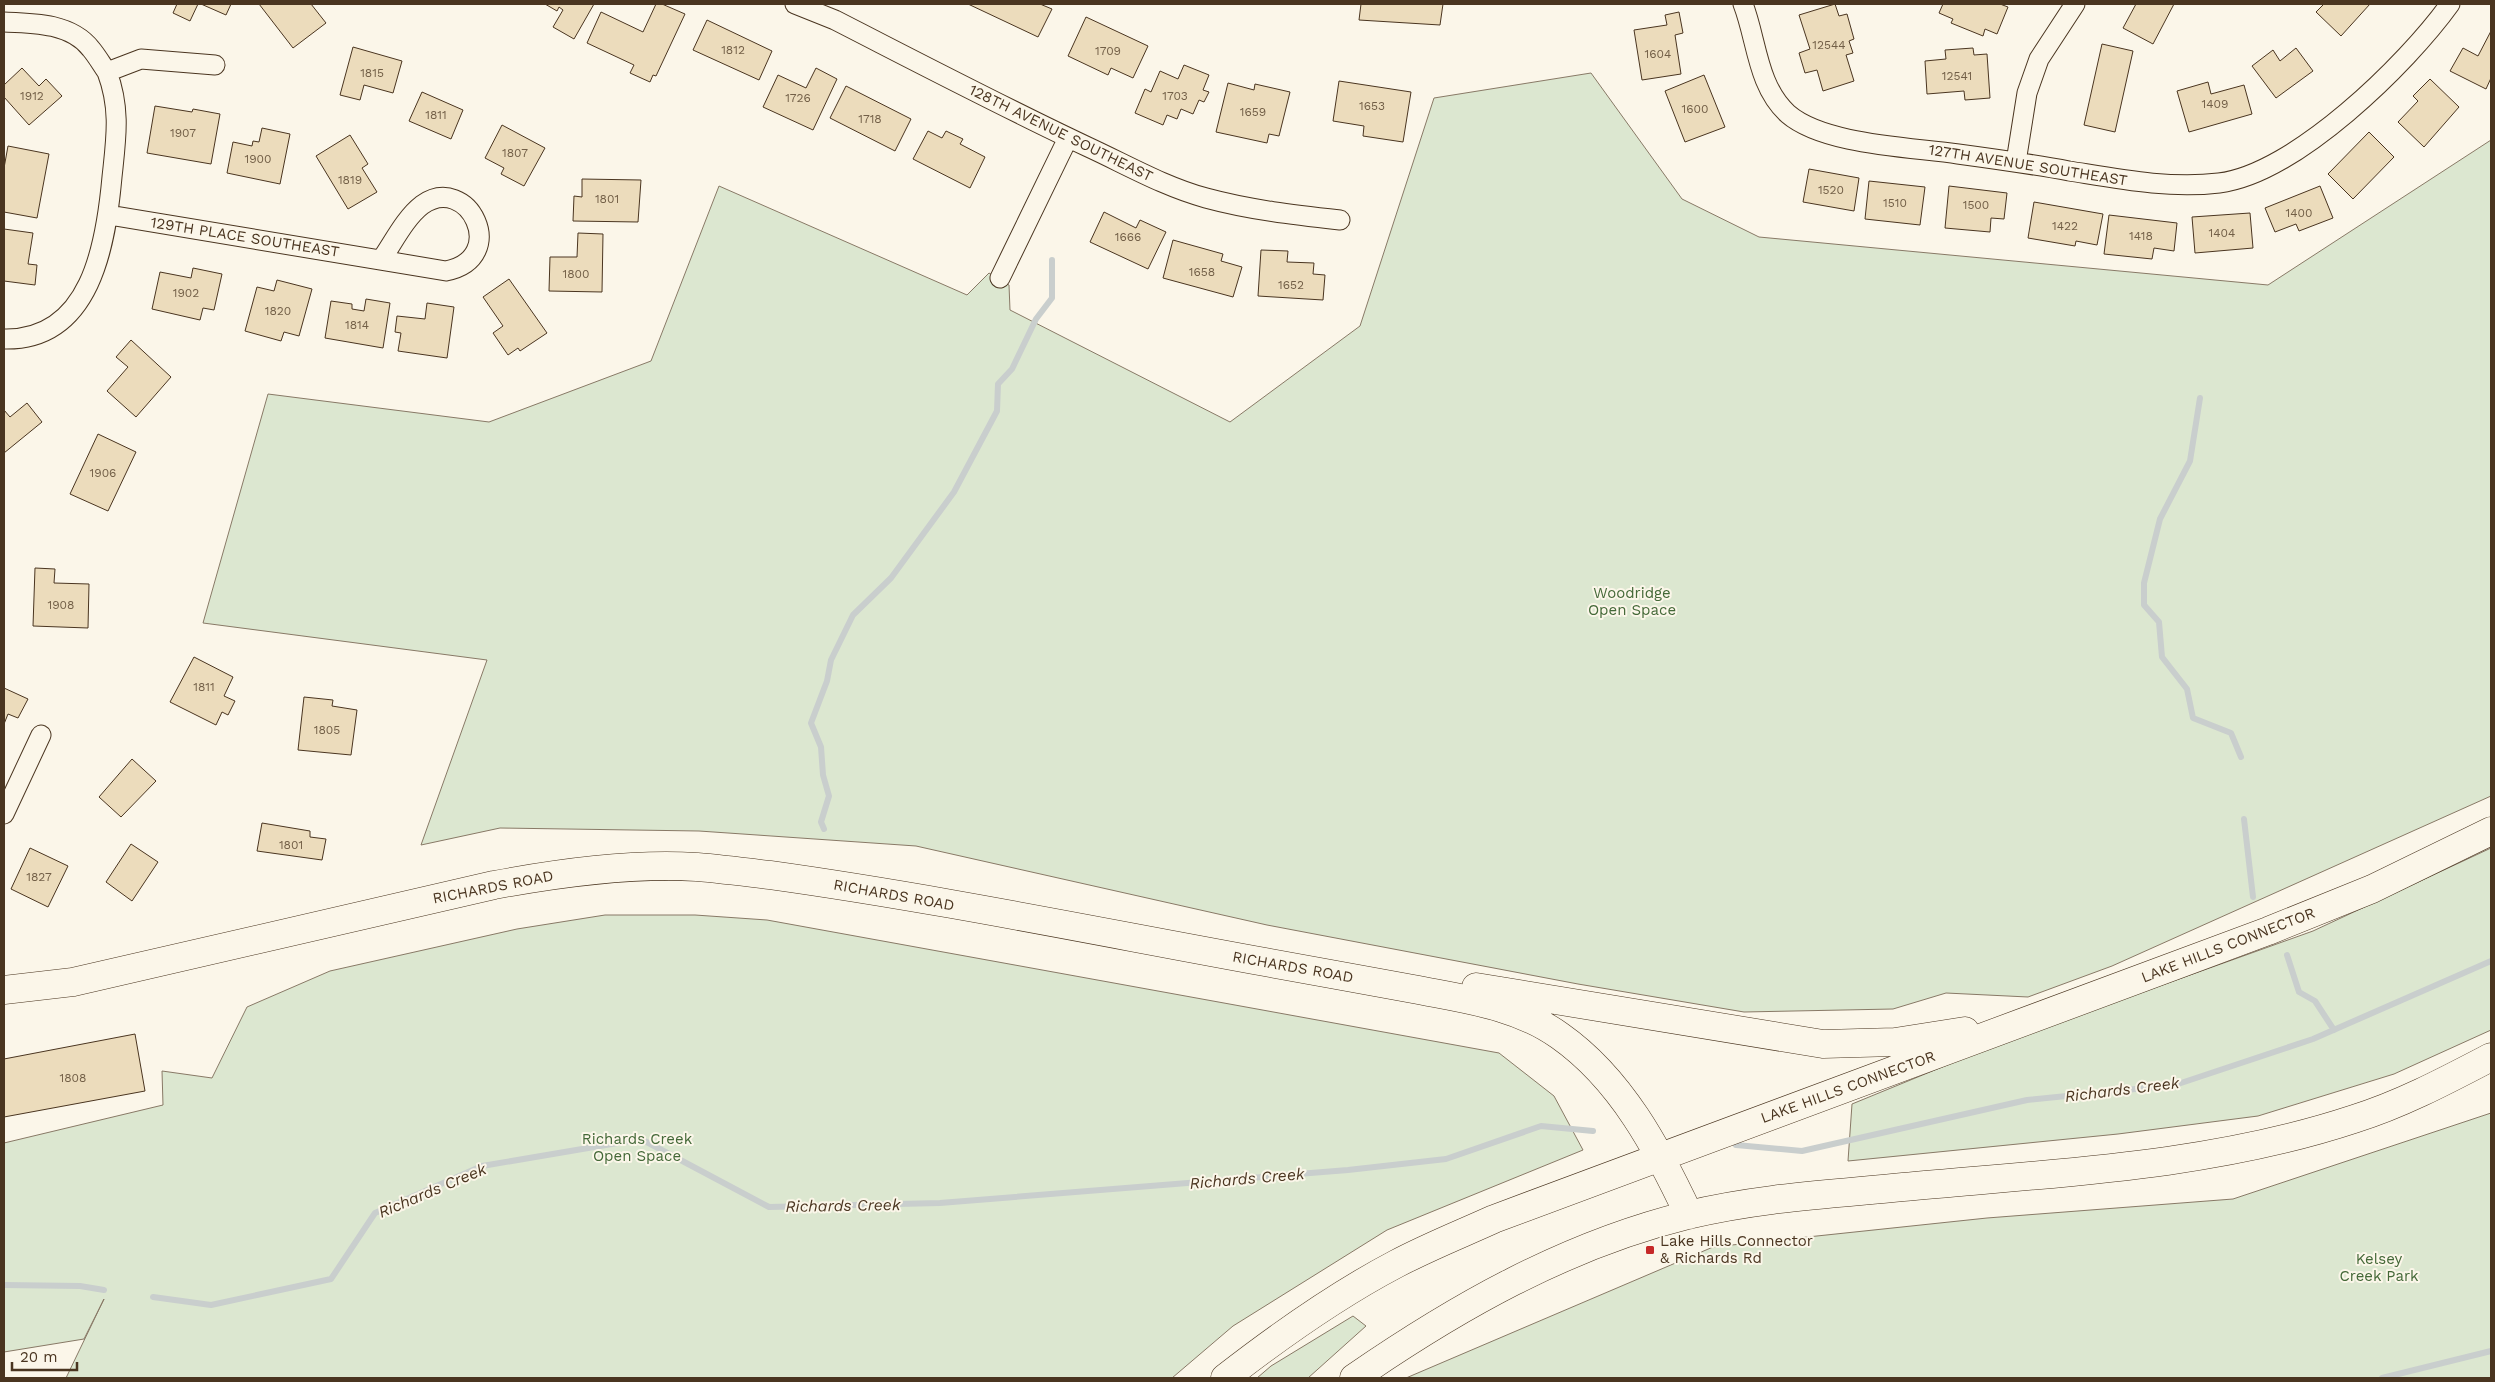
<svg xmlns="http://www.w3.org/2000/svg" width="2495" height="1382" viewBox="0 0 2495 1382" font-family="'Work Sans',sans-serif">
<style>
.green{fill:#dce7d0;stroke:#887966}
.lines{fill:none;stroke-linecap:round;stroke-linejoin:round}
.stream{stroke:#c9cecd;stroke-width:6}
.building{fill:#ecdcbc;stroke:#4a3520}
.minor-casing{stroke:#4a3520;stroke-width:21}
.secondary-casing{stroke:#4a3520;stroke-width:29}
.minor{stroke:#fbf6e9;stroke-width:19}
.secondary{stroke:#fbf6e9;stroke-width:28}
.poi-dot{fill:#c62828;stroke:#fbf6e9;stroke-width:2}
.labels{text-anchor:middle;stroke-width:4;stroke-linejoin:round;paint-order:stroke}
.number-label{font-size:12px;fill:#725f47}
.street-label{font-size:15px;fill:#4a3520;stroke:#fbf6e9}
.park-label{font-size:15px;fill:#436837;stroke:#fbf6e9}
.poi-label{font-size:15px;fill:#4a3520;stroke:#fbf6e9;text-anchor:start}
.water-label{font-size:16px;font-style:italic;fill:#4a3520;stroke:#fbf6e9}
</style>
<rect width="100%" height="100%" fill="#fbf6e9"/>
<path class="green" d="M1591,73L1682,199L1759,237L2268,285L2491,140V796L2112,966L2028,997L1946,993L1893,1009L1744,1012L1578,984L1267,925L916,846L699,831L500,828L421,845L487,660L203,623L268,394L489,422L651,361L719,186L967,295L989,273L1009,285L1010,310L1230,422L1360,326L1434,98Z
M2491,848V1030L2394,1074L2258,1116L2118,1134L1848,1161L1852,1104L2003,1042L2313,931Z
M605,915H695L767,920L1499,1053L1554,1096L1583,1150L1387,1230L1233,1326L1172,1378H66L104,1299L84,1339L4,1352V1143L163,1105L162,1071L212,1078L247,1007L330,971L517,929Z
M2491,1113V1378H1406L1713,1247L1987,1218L2233,1199Z
M1353,1316L1366,1326L1308,1378H1257L1271,1366Z"/>
<g class="lines">
<path class="stream" d="M2200,398L2190,461L2160,519L2144,583V605L2159,622L2162,657L2187,689L2193,718L2231,733L2241,757
M2244,819L2253,897
M824,829L821,822L829,796L823,775L821,747L811,723L827,681L831,660L853,615L891,578L954,492L997,411L998,384L1012,369L1036,319L1052,298V260
M2287,955L2299,992L2315,1001L2334,1030
M1736,1145L1802,1151L2027,1100L2175,1085L2313,1039L2491,961
M4,1285L80,1286L104,1290
M153,1297L211,1305L331,1279L375,1213L482,1166L641,1139L769,1207L940,1203L1348,1170L1446,1159L1541,1126L1593,1131
M2382,1378L2491,1351"/>
</g>
<path class="building" d="M177,4H198L190,21L173,13Z
M201,4H231L226,15Z
M259,4H311L326,23L293,48Z
M545,4H594L574,39L553,27L563,10L559,7L557,11Z
M656,4H662L685,14L656,76L653,75L650,82L630,73L634,65L587,43L601,12L643,32Z
M968,4H1040L1052,9L1038,37Z
M1361,4H1443L1440,25L1359,20Z
M1835,4L1839,16L1847,14L1854,39L1849,41L1853,53L1846,55L1854,81L1823,91L1817,70L1805,73L1799,53L1810,49L1799,15Z
M1943,4H2000L2008,7L1997,34L1985,29L1983,36L1951,23L1953,19L1939,13Z
M2136,4H2174L2153,44L2123,28Z
M2324,4H2370L2341,36L2316,12Z
M1679,12L1683,33L1675,35L1681,74L1642,80L1634,30L1667,25L1665,15Z
M1086,17L1148,46L1133,78L1111,68L1108,75L1068,56Z
M707,20L772,51L759,80L693,50Z
M2491,31V78L2486,89L2450,71L2463,48L2478,56Z
M2102,44L2133,51L2115,132L2084,125Z
M353,47L402,61L393,93L364,85L360,100L340,95Z
M1973,48L1974,55L1987,54L1990,98L1965,100L1964,91L1927,94L1925,61L1946,59L1945,50Z
M2296,48L2313,71L2276,98L2252,66L2273,50L2280,61Z
M1184,65L1209,75L1203,90L1209,92L1204,102L1199,100L1193,114L1181,109L1177,119L1167,115L1163,125L1135,113L1145,89L1151,92L1160,71L1178,79Z
M22,68L39,86L46,79L62,96L29,125L4,97V85Z
M816,68L837,79L813,130L763,107L778,75L806,88Z
M1704,75L1725,127L1685,142L1665,91Z
M2430,79L2459,107L2424,147L2398,122L2418,101L2413,96Z
M1339,81L1411,92L1403,142L1363,136L1364,126L1333,121Z
M2208,82L2211,94L2244,85L2252,114L2189,132L2177,91Z
M1228,83L1254,90L1255,84L1290,92L1279,136L1269,134L1267,143L1216,132Z
M846,86L911,119L895,151L830,118Z
M422,92L463,110L451,139L409,121Z
M155,106L192,112L193,109L220,114L211,164L147,153Z
M502,125L545,148L524,186L501,174L504,168L485,158Z
M262,128L290,134L280,184L227,173L233,142L252,146L253,141L259,142Z
M928,131L942,138L946,131L963,139L960,144L985,157L970,188L913,159Z
M2369,132L2394,157L2353,199L2328,174Z
M350,135L368,164L362,168L377,192L348,209L316,156Z
M8,146L49,154L37,218L4,212V168Z
M1809,169L1859,178L1854,211L1803,202Z
M582,179L641,180L638,222L573,221L574,196L582,197Z
M1869,181L1925,187L1920,225L1865,219Z
M1949,186L2007,193L2004,219L1991,218L1990,232L1945,228Z
M2320,186L2333,218L2299,231L2296,224L2275,232L2265,208Z
M2034,202L2103,214L2097,245L2076,241L2075,246L2028,238Z
M1104,212L1136,228L1140,220L1166,232L1148,269L1090,242Z
M2250,213L2253,248L2195,253L2192,217Z
M2109,215L2177,223L2174,251L2154,248L2152,259L2104,254Z
M4,229L33,233L28,264L37,265L35,285L4,281Z
M578,233L603,234L602,292L549,291L550,257H577Z
M1173,240L1223,254L1221,261L1242,267L1233,297L1163,278Z
M1261,250L1288,251L1287,262L1314,263L1313,274L1325,275L1323,300L1258,296Z
M193,268L222,274L214,310L203,308L200,320L152,309L160,272L191,278Z
M509,279L547,333L520,351L518,348L508,355L493,333L503,326L483,297Z
M277,280L312,289L299,336L284,332L281,341L245,331L257,287L274,291Z
M366,299L390,303L383,348L325,338L331,301L352,304V309L364,311Z
M427,303L454,307L447,358L398,351L401,333L395,332L397,316L425,319Z
M131,340L171,377L136,417L107,391L128,367L116,357Z
M27,403L42,422L4,453V410L10,417Z
M98,434L136,452L108,511L70,494Z
M35,568L55,569L54,583L89,584L88,628L33,626Z
M194,657L233,677L224,696L235,701L228,715L222,712L216,725L170,702Z
M4,688L28,699L18,718L8,714L4,724Z
M304,697L333,700L332,706L357,710L351,755L298,750Z
M132,759L156,781L121,817L99,797Z
M262,823L310,831V837L326,839L322,860L257,851Z
M131,844L158,862L132,901L106,882Z
M30,848L68,866L48,907L11,889Z
M135,1034L145,1091L4,1117V1059Z"/>
<g class="lines">
<g class="minor-casing">
<path id="minor" d="M795,4L835,20C919,63 1003,107 1088,147C1127,165 1165,187 1206,198C1250,210 1295,215 1340,220
M1743,4C1757,40 1757,86 1788,114C1824,145 1911,147 1958,154C1995,159 2032,164 2069,171C2119,179 2169,189 2219,183C2295,174 2407,64 2450,4
M4,22C33,23 71,23 91,49C97,56 102,65 107,72L141,59L215,65
M2016,162L2027,93L2039,59L2075,4
M109,215L446,271C511,258 468,172 422,205C405,218 393,243 381,260
M1000,278L1068,138
M4,339C91,341 106,244 112,177C116,139 121,109 107,72
M4,814L41,735"/>
</g>
<g class="secondary-casing">
<path id="secondary" d="M1476,987L1823,1044L1895,1042L1965,1031
M4,990L73,982L494,885C559,873 630,863 697,867C721,869 745,872 770,875C935,898 1100,932 1265,962C1314,971 1364,980 1413,989C1463,999 1517,1005 1560,1036C1621,1079 1658,1149 1689,1215
M1225,1378C1279,1336 1335,1296 1396,1264C1428,1247 1461,1234 1494,1219L2268,931L2372,889L2491,831
M1354,1378C1457,1307 1566,1245 1688,1215C1757,1198 1832,1194 1903,1187C2053,1173 2209,1167 2354,1119C2402,1104 2447,1080 2491,1057"/>
</g>
<use href="#minor" class="minor"/>
<use href="#secondary" class="secondary"/>
</g>
<rect class="poi-dot" x="1645" y="1245" width="10" height="10" rx="2.5"/>
<g class="labels">
<g class="number-label">
<text x="1829" y="49">12544</text>
<text x="733" y="54">1812</text>
<text x="1108" y="55">1709</text>
<text x="1658" y="58">1604</text>
<text x="372" y="77">1815</text>
<text x="1957" y="80">12541</text>
<text x="32" y="100">1912</text>
<text x="1175" y="100">1703</text>
<text x="798" y="102">1726</text>
<text x="2215" y="108">1409</text>
<text x="1372" y="110">1653</text>
<text x="1695" y="113">1600</text>
<text x="1253" y="116">1659</text>
<text x="436" y="119">1811</text>
<text x="870" y="123">1718</text>
<text x="183" y="137">1907</text>
<text x="515" y="157">1807</text>
<text x="258" y="163">1900</text>
<text x="350" y="184">1819</text>
<text x="1831" y="194">1520</text>
<text x="607" y="203">1801</text>
<text x="1895" y="207">1510</text>
<text x="1976" y="209">1500</text>
<text x="2299" y="217">1400</text>
<text x="2065" y="230">1422</text>
<text x="2222" y="237">1404</text>
<text x="2141" y="240">1418</text>
<text x="1128" y="241">1666</text>
<text x="1202" y="276">1658</text>
<text x="576" y="278">1800</text>
<text x="1291" y="289">1652</text>
<text x="186" y="297">1902</text>
<text x="278" y="315">1820</text>
<text x="357" y="329">1814</text>
<text x="103" y="477">1906</text>
<text x="61" y="609">1908</text>
<text x="204" y="691">1811</text>
<text x="327" y="734">1805</text>
<text x="291" y="849">1801</text>
<text x="39" y="881">1827</text>
<text x="73" y="1082">1808</text>
</g>
<g class="street-label">
<text transform="translate(1061 133) rotate(26)" y="5">128TH AVENUE SOUTHEAST</text>
<text transform="translate(2028 165) rotate(9)" y="5">127TH AVENUE SOUTHEAST</text>
<text transform="translate(245 237) rotate(9)" y="5">129TH PLACE SOUTHEAST</text>
<text transform="translate(493 887) rotate(-11)" y="5">RICHARDS ROAD</text>
<text transform="translate(894 895) rotate(10)" y="5">RICHARDS ROAD</text>
<text transform="translate(2228 945) rotate(-21)" y="5">LAKE HILLS CONNECTOR</text>
<text transform="translate(1293 967) rotate(10)" y="5">RICHARDS ROAD</text>
<text transform="translate(1848 1087) rotate(-20)" y="5">LAKE HILLS CONNECTOR</text>
</g>
<g class="park-label">
<text x="1632" y="598">Woodridge<tspan x="1632" dy="17">Open Space</tspan></text>
<text x="637" y="1144">Richards Creek<tspan x="637" dy="17">Open Space</tspan></text>
<text x="2379" y="1264">Kelsey<tspan x="2379" dy="17">Creek Park</tspan></text>
</g>
<g class="poi-label">
<text x="1660" y="1246">Lake Hills Connector<tspan x="1660" dy="17">&amp; Richards Rd</tspan></text>
</g>
<g class="water-label">
<text transform="translate(2122 1089) rotate(-7)" y="6">Richards Creek</text>
<text transform="translate(1247 1178) rotate(-5)" y="6">Richards Creek</text>
<text transform="translate(432 1190) rotate(-23)" y="6">Richards Creek</text>
<text transform="translate(843 1205) rotate(-1)" y="6">Richards Creek</text>
</g>
</g>
<rect width="2495" height="1382" fill="none" stroke="#4a3520" stroke-width="10"/>
<path d="M12 1362v8h65v-8" fill="none" stroke="#4a3520" stroke-width="2.5"/>
<text x="20" y="1362" font-size="15" fill="#4a3520" stroke="#fbf6e9" stroke-width="4" paint-order="stroke">20 m</text>
</svg>
